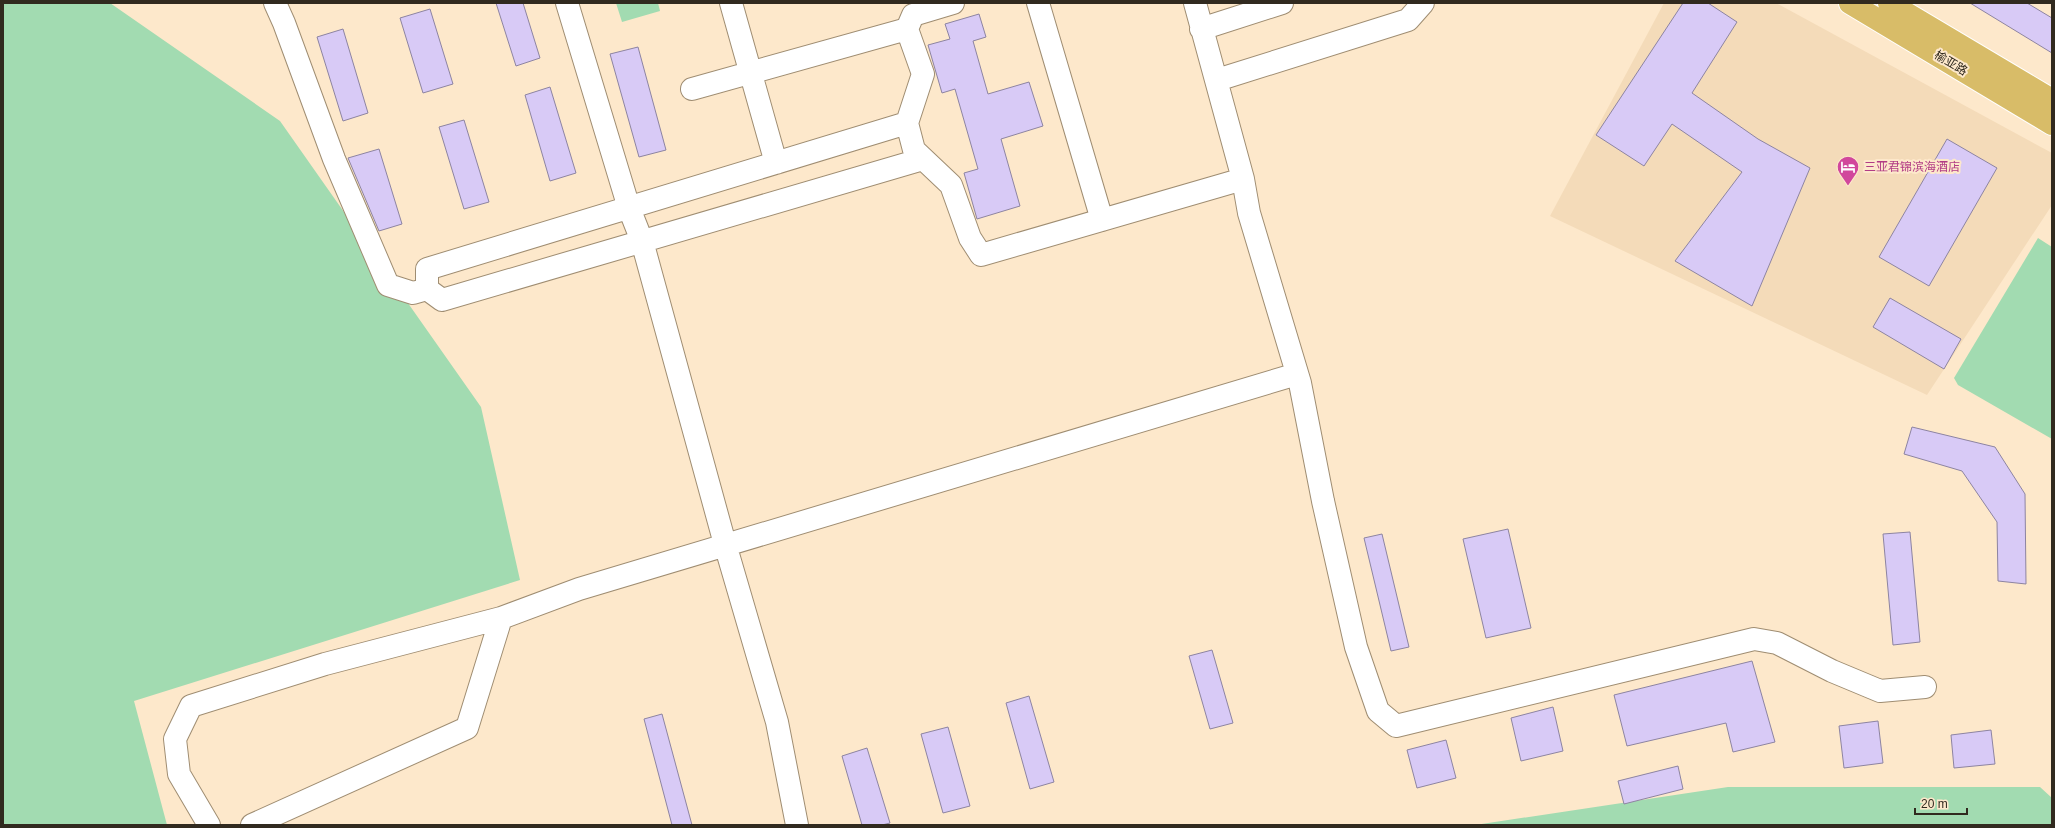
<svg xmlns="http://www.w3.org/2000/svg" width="2055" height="828" viewBox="0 0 2055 828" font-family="Helvetica,'Noto Sans SC',sans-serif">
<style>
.built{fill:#f4dbb9}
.green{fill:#a2dbb1}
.building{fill:#d8caf6;stroke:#8d84a1}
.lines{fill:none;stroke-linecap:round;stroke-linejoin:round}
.minor-casing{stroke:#9f8d72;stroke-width:24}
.highway-casing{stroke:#fff;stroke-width:24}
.minor{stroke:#fff;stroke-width:22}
.highway{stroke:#d8bc68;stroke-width:22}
.labels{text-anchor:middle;stroke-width:4;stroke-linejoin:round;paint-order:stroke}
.street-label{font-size:12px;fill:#312a1f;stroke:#fde8cb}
.hotel-label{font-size:12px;fill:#b23c85;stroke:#fde8cb;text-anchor:start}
</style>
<rect width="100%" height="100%" fill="#fde8cb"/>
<path class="built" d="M1664,3H1776L2052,153V205L1927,395L1550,216Z"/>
<path class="green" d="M3,3H110L280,121L481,407L520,580L134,701L167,825H3Z
M616,3H658L660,11L622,22Z
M2038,238L2052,247V439L1958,385L1954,378Z
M1728,787H2040L2052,798V825H1475Z"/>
<path class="building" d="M496,3H523L540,58L516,66Z
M1683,3H1708L1737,22L1692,93L1758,139L1810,168L1752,306L1675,261L1742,172L1672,124L1644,166L1596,135Z
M1970,3H2027L2052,18V53Z
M430,9L453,84L423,93L400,18Z
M979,14L986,37L973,41L988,94L1029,82L1043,126L1001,139L1020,206L977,219L964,173L978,169L955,89L942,93L928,45L950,39L945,24Z
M343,29L368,113L343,121L317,37Z
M638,47L666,150L639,157L610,54Z
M550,87L576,173L550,181L525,95Z
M464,120L489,202L464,209L439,127Z
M1947,139L1997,168L1929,286L1879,257Z
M379,149L402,224L379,231L348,158Z
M1890,298L1961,339L1944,369L1873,327Z
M1912,427L1995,447L2025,494L2026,584L1998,581L1997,522L1962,471L1904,454Z
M1508,529L1531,628L1486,638L1463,539Z
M1910,532L1920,642L1893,645L1883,534Z
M1382,534L1409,647L1391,651L1364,538Z
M1212,650L1233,723L1210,729L1189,656Z
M1752,661L1775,742L1733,752L1726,723L1627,746L1614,695Z
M1029,696L1054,782L1030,789L1006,703Z
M1553,707L1563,751L1521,761L1511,718Z
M662,714L692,825H672L644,719Z
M1878,721L1883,763L1844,768L1839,726Z
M948,727L970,806L943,813L921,734Z
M1991,730L1995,764L1954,768L1951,735Z
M1446,740L1456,778L1417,788L1407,750Z
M867,748L890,823L882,825H862L842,756Z
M1678,766L1683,789L1624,804L1618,781Z"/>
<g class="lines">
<g class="minor-casing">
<path id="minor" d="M275,3L284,23L334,159L388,285L413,293L427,289
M567,3L629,208L642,241L725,544L777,722L797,825
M731,3L776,163
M953,3L913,15L907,29L923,74L907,123L914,150L951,185L970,238L981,255L1243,179
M1038,3L1102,220
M1195,3L1243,179L1249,213L1300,383L1323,501L1356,647L1378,711L1396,726L1754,639L1777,643L1832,671L1880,691L1925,687
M1201,29L1282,3
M1217,80L1408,20L1423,3
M692,89L907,29
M907,123L427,269V289L442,300L923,159
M209,825L179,774L175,739L191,706L325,664L501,618
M252,825L467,728L501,618L579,589L1297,374"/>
</g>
<g class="highway-casing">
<path id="highway" d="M1850,3L2052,124
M1889,3L2052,100"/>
</g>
<use href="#minor" class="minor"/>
<use href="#highway" class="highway"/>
</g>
<defs>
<g id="hotel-pin" transform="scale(1.15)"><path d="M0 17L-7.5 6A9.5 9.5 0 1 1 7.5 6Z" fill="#d1479c" stroke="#fde8cb"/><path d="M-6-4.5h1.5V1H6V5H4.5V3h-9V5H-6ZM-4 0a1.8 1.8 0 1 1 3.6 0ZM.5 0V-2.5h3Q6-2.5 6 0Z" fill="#fff"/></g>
</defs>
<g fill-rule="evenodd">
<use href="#hotel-pin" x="1848" y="167"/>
</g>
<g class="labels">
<g class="street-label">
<text transform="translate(1951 63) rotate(31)" y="4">榆亚路</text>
</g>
<g class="hotel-label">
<text x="1864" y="171">三亚君锦滨海酒店</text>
</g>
</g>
<rect width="2055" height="828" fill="none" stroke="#312a1f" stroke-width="8"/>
<path d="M1915 808v6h52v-6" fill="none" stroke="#312a1f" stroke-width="2"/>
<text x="1921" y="808" font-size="12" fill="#312a1f" stroke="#fde8cb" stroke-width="3" paint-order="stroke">20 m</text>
</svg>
